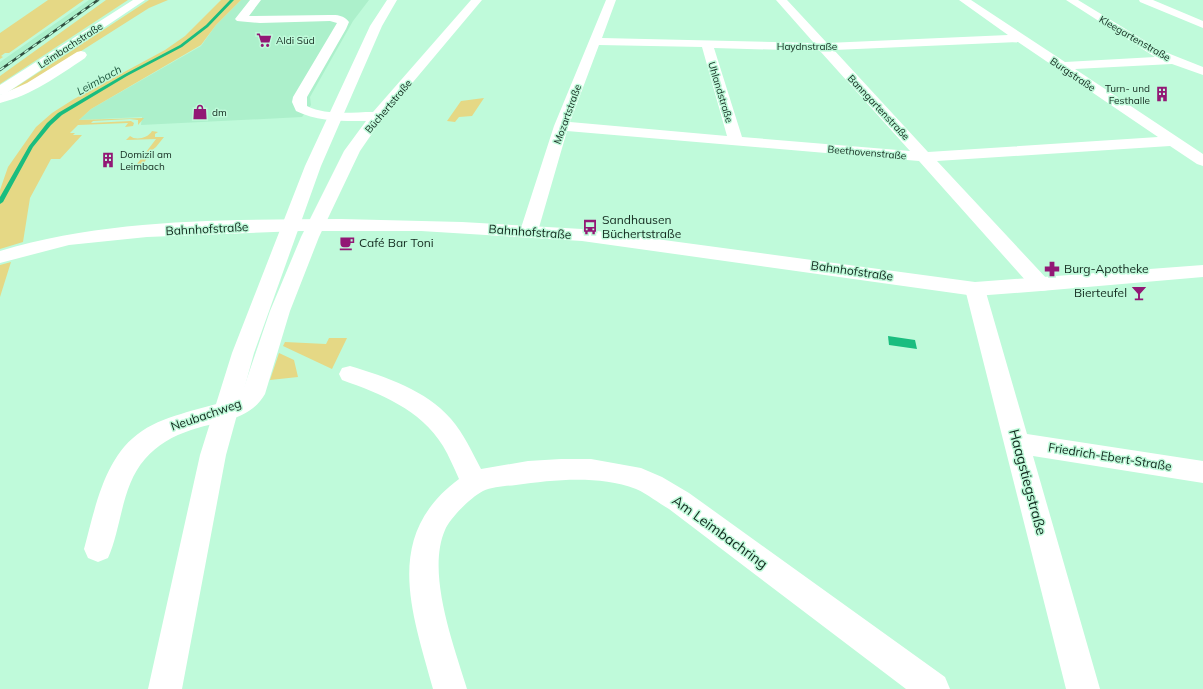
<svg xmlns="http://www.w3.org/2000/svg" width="1203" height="689" viewBox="0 0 1203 689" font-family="Mulish,sans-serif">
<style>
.built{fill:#acf0cb}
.green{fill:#e5d885}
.water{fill:#1abd7f}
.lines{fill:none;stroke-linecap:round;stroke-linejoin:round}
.stream{fill:#1abd7f;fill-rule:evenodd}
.minor{fill:#fff;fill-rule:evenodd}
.tertiary{fill:#fff;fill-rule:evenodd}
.secondary{fill:#fff;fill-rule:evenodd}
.rail-casing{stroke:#314f40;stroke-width:2.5}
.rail{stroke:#bffada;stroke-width:1.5;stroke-dasharray:5;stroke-linecap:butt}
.labels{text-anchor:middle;stroke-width:3;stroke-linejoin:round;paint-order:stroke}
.far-street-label{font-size:10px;fill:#12291e;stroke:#bffada}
.far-poi-label{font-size:10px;fill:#12291e;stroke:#bffada;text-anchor:start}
.far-water-label{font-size:11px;font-style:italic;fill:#225a40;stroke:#bffada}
.poi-label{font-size:12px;fill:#12291e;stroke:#bffada;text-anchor:start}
.street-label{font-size:12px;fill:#12291e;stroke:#bffada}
.near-street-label{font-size:14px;fill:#12291e;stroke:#bffada}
</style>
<rect width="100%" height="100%" fill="#bffada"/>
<path class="built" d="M89,0H101L0,72V62Z
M241,0H369L353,21L310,97L311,105L302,117L141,125L142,117L79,120L91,109L201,46L216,25Z"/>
<path class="green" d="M48,0H84L9,53H5L1,56L3,57L0,59V33Z
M106,0H128L0,84V76Z
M149,0H168L149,8L26,86L4,95Z
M221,0H241L216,25L201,45L91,109L79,120L144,118L138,125V120L130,119L93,121L91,123L131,121L134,123L133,126L125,127L128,123L78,125L70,133H75L73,135H82L60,159H51L30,198L23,242L0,249V190L8,167L36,127L52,113L74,99L165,50L185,36Z
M484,98L472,116L459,117L455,122L447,121L461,101Z
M152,131L158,132L155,134V137H164L156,147L150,152L151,153L143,164H137L156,139L126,140L130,136C136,141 148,138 152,131Z
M11,262L0,297V265Z
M329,338H347L332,369L283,346L285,342L326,344Z
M279,353L294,360L298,377L270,380Z"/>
<path class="water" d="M888,336L915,340L917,349L889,345Z"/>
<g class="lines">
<path class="stream" d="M230,0H234L208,27L182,47L127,76L62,115L51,125L33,147L3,202L0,204V197L29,146L47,123L58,113L125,74L180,45L206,25Z"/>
<path class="minor" d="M250,0H261L249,16L330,15C337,15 344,15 349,22L346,29L307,97V106C327,116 352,112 373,112L471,0H482L382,119L360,151L319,237L290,311L265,394C250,421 217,421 191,430C173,436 157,445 145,459C121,486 122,527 108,558L98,562L88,558L84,549C95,509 104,456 142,431C155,422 171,417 187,412C206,406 228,404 243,390L270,311L301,237L344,151L366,121C343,121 318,122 296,111L292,102L293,97L337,23L330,21L260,23L237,21L235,19Z
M606,0H616L602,38L814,43L776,0H787L827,43L1008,35L959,0H971L1065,62L1155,57L1066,0H1078L1160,50L1203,67V75L1172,64L1075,69L1203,154V166L1197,164L1170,146L937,161L1048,280L1051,285L1048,290L1041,291L1034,290L919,161L567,131L538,231L535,235L529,236L523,235L520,231L554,126ZM1018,42L1158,137L928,152L834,50ZM599,45L702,47L727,136L570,122ZM714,48L820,51L910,151L742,137Z
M1139,0H1153L1203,21V28L1140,2Z
M81,51L85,52L87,55L85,58C58,76 32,95 0,103V95L27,83L77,52Z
M975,282L982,284L985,289L1027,434L1203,461V483L1033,456L1100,689H1066L965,289L968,284Z
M350,366C386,377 426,390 451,419C464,434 472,452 481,469L528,461L561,459H591L641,468L662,477L689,493L945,677L950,689H906L669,509C658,503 648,494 636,489C598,475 554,480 516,485C506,486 492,487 483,491C471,497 450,518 445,530C426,573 454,646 467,689H433C412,612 382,536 459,479C454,468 449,456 443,446C420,409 381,394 342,380L339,374L342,368Z"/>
<path class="tertiary" d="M133,0H145L5,94L0,95V85Z
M341,219L462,222L582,229L975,282L1203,265V277L1041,291L975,296L582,241L421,231H300L147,237L69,245L0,263V251C110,218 227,220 341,219Z"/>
<path class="secondary" d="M387,0H397L382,26L321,166L254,353L226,455L182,689H148L200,455L232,353L305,166L370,26Z"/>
<g class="rail-casing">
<path id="rail" d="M0,70L98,0"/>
</g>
<use href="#rail" class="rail"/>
</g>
<defs>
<g id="supermarket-bare" transform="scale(1.2)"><path d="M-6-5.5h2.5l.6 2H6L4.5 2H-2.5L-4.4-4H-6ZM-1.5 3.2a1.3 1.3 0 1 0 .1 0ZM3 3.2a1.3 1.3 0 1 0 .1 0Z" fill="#921875" stroke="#bffada" stroke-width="2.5" paint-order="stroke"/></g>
<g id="building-bare" transform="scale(1.2)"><path d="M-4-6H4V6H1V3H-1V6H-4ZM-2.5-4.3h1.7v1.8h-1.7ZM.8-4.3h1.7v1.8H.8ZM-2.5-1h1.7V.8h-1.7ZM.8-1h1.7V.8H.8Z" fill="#921875" stroke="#bffada" stroke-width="2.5" paint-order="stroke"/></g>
<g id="shop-bare" transform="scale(1.2)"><path d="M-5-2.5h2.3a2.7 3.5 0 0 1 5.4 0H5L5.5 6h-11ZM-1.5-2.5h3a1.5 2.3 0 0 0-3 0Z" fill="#921875" stroke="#bffada" stroke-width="2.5" paint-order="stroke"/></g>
<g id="bus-bare" transform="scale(1.2)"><path d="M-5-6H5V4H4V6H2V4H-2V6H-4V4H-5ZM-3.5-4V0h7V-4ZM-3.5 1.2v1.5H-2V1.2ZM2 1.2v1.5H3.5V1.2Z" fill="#921875" stroke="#bffada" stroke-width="2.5" paint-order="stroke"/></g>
<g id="cafe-bare" transform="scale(1.2)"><path d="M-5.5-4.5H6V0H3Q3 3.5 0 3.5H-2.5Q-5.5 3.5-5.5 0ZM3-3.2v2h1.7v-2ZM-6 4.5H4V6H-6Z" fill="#921875" stroke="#bffada" stroke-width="2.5" paint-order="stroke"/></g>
<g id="pharmacy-bare" transform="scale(1.2)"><path d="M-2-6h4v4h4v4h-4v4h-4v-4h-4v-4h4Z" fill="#921875" stroke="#bffada" stroke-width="2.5" paint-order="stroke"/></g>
<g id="bar-bare" transform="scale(1.2)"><path d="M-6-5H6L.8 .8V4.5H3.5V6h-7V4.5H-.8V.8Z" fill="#921875" stroke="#bffada" stroke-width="2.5" paint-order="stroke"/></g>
</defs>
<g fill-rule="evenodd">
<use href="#supermarket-bare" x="264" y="40"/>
<use href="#building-bare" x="1162" y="94"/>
<use href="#shop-bare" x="200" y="112"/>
<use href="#building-bare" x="108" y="160"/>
<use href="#bus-bare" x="590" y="227"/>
<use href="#cafe-bare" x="347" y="243"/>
<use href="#pharmacy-bare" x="1052" y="269"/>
<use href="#bar-bare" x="1139" y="293"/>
</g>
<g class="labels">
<g class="far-street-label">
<text transform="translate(1135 38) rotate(30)" y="4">Kleegartenstraße</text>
<text transform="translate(70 45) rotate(-33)" y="4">Leimbachstraße</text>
<text x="807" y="50">Haydnstraße</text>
<text transform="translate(1073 74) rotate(34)" y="4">Burgstraße</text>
<text transform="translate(721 92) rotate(73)" y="4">Uhlandstraße</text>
<text transform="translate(388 106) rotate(-50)" y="4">Büchertstraße</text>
<text transform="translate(879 107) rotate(47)" y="4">Banngartenstraße</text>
<text transform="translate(567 114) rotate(-70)" y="4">Mozartstraße</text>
<text transform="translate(867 152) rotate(5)" y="4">Beethovenstraße</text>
</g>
<g class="far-poi-label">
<text x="276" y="44">Aldi Süd</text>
<text x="1150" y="92" text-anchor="end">Turn- und<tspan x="1150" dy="12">Festhalle</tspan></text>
<text x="212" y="116">dm</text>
<text x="120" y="158">Domizil am<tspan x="120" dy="12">Leimbach</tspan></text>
</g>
<g class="far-water-label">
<text transform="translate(99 80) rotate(-29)" y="4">Leimbach</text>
</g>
<g class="poi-label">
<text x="602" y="224">Sandhausen<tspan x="602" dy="14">Büchertstraße</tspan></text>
<text x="359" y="247">Café Bar Toni</text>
<text x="1064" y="273">Burg-Apotheke</text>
<text x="1127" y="297" text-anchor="end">Bierteufel</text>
</g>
<g class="street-label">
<text transform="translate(207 229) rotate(-3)" y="4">Bahnhofstraße</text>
<text transform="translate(530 232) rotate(4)" y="4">Bahnhofstraße</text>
<text transform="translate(852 271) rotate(8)" y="4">Bahnhofstraße</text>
<text transform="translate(206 415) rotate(-19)" y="4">Neubachweg</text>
<text transform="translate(1110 457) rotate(9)" y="4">Friedrich-Ebert-Straße</text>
</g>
<g class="near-street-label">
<text transform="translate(1028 482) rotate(75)" y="5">Haagstiegstraße</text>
<text transform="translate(720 532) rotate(36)" y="5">Am Leimbachring</text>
</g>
</g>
</svg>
